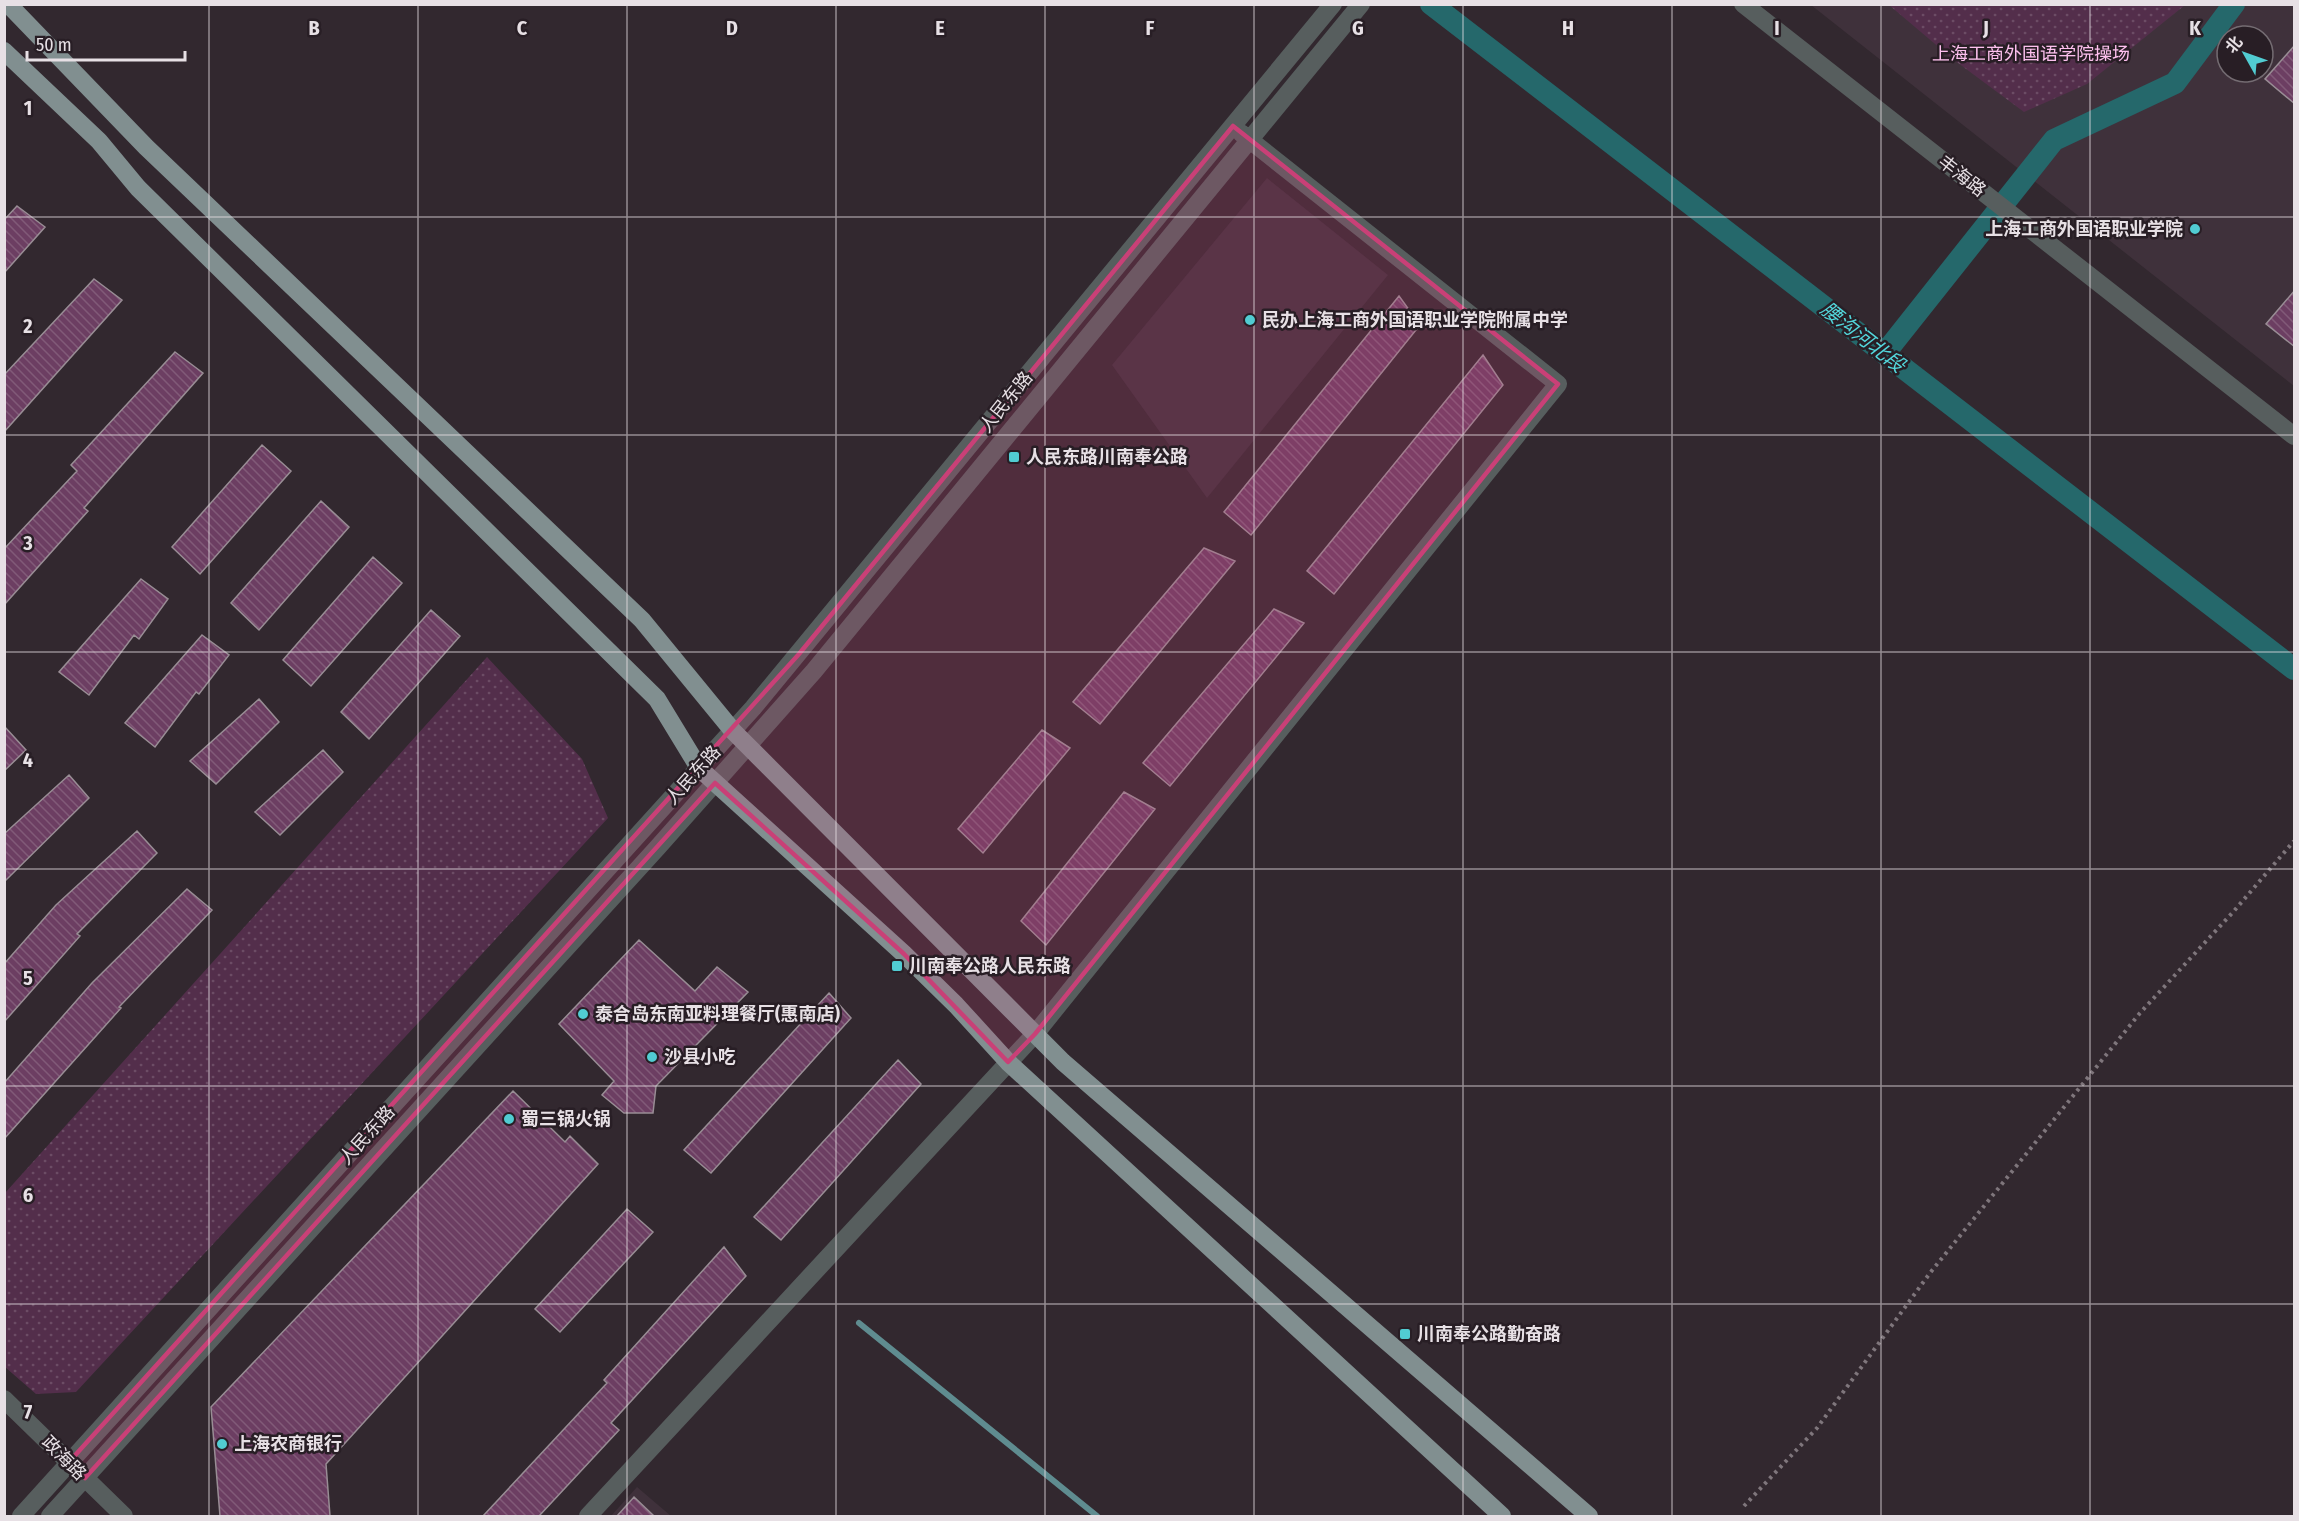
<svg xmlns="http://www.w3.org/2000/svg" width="2299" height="1521" viewBox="0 0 2299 1521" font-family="'Fira Sans Condensed','Noto Sans SC',sans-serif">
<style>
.built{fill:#3f313b;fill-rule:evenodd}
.park{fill:url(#park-dots)}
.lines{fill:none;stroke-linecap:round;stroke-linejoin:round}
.stream{stroke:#5f8c90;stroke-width:6}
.canal{stroke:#25686b;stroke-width:22}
.building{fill:url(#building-back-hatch);stroke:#998d95;stroke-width:1.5}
.path{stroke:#7f767c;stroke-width:4;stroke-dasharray:3 4.5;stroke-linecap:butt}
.minor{stroke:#575e5e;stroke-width:18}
.major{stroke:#818f90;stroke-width:18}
.marked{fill:#c94077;fill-opacity:0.2;stroke:#c94077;stroke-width:4.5;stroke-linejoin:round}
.grid{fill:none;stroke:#e7e0e5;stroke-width:1.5;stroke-opacity:0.55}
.poi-dot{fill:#51ccd2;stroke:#281e25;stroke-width:2}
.labels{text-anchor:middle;stroke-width:5;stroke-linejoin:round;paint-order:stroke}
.park-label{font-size:18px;fill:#fdc0ee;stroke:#281e25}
.street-label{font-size:18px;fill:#e7e0e5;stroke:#281e25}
.poi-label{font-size:18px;font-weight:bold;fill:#e7e0e5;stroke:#281e25;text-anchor:start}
.water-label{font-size:20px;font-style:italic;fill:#53d6db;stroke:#281e25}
.grid-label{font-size:20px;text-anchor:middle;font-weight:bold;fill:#e7e0e5;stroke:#281e25;stroke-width:5;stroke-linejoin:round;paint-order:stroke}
</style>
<defs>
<pattern id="park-dots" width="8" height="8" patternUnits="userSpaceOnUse" patternTransform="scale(1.5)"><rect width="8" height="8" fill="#532e4b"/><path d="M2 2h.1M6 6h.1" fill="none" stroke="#6c4c65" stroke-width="1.8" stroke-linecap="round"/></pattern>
<pattern id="building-back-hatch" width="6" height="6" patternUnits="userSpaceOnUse" patternTransform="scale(1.5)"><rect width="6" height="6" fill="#6c3e62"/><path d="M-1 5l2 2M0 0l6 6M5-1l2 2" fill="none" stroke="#815a78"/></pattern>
</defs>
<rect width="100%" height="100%" fill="#32282f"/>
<path class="built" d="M1811,5H2294V386ZM2227,36H2263V72H2227Z
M1267,178L1388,275L1207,498L1112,365Z
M637,1487L671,1516H611Z"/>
<path class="park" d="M1889,5H2185L2087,84L2024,112L1954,60Z
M487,657L582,759L608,818L76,1392L36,1394L5,1367V1193Z"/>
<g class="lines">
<path class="stream" d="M859,1323L1097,1516"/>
<path class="canal" d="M1431,4L2294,669
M1885,353L2054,140L2175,83L2234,4"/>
</g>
<path class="building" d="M2295,45V104L2265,79Z
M17,206L45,227L4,273V220Z
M94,279L122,300L4,432V375Z
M2295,290V347L2266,324Z
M1399,296L1420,325L1251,535L1224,512Z
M175,352L203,373L84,508L88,511L4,605V549L77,471L71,465Z
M1483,355L1503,385L1334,594L1307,571Z
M262,445L291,471L200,574L172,547Z
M321,501L349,527L259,630L231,603Z
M1204,548L1235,561L1100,724L1073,702Z
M373,557L402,583L311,686L283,660Z
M141,579L168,599L139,639L134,635L89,695L59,672Z
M1274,609L1304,623L1170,786L1143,763Z
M431,610L460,636L369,739L341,712Z
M202,635L229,655L199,694L196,692L155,747L125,723Z
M259,699L279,722L216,784L190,761Z
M4,726L26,750L4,771Z
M1042,730L1070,748L983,853L958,829Z
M323,750L343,772L280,835L255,812Z
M69,775L89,798L4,882V834Z
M1124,792L1155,809L1046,945L1021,921Z
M137,831L157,853L77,934L80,936L4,1022V964L56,905Z
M187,889L212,910L119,1007L121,1008L4,1139V1083L92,983Z
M639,940L695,991L717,967L748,992L656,1086L653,1113H624L602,1095L614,1081L559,1024Z
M829,993L851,1018L711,1173L684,1150Z
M898,1060L921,1084L781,1240L754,1217Z
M513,1091L565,1142L570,1136L598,1164L326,1464L330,1516H220L211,1407Z
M627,1209L653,1232L560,1332L535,1309Z
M724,1247L746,1276L611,1423L619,1430L539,1516H483L607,1383L604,1380Z
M634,1497L654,1516H617Z"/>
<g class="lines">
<path class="path" d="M1744,1506L1817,1428L1930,1273L2140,1013L2234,911L2294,841"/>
<path class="minor" d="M1743,4L2294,436
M4,1399L124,1516
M21,1516L753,708L1333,4
M50,1516L658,847L814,671L1361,4
M588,1516L1035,1034L1558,384L1241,133"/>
<path class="major" d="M8,4L146,147L642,620L733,731L1063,1062L1589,1516
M4,51L99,141L138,188L657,699L699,768L904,954L956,1005L1008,1062L1502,1516"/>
</g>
<path class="marked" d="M1233,126L1558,384L1035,1034L1008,1062L904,954L715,783L85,1478L69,1462L799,654Z"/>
<path class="grid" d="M209,4V1516M418,4V1516M627,4V1516M836,4V1516M1045,4V1516M1254,4V1516M1463,4V1516M1672,4V1516M1881,4V1516M2090,4V1516M4,217H2294M4,435H2294M4,652H2294M4,869H2294M4,1086H2294M4,1304H2294"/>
<g class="poi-dot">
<circle cx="2195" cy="229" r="6"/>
<circle cx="1250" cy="320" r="6"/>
<rect x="1008" y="451" width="12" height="12" rx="3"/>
<rect x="891" y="960" width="12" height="12" rx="3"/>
<circle cx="583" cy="1014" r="6"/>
<circle cx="652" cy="1057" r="6"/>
<circle cx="509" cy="1119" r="6"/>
<rect x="1399" y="1328" width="12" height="12" rx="3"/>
<circle cx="222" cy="1444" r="6"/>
</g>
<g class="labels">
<g class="park-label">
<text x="2031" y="60">上海工商外国语学院操场</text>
</g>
<g class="street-label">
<text transform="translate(1962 176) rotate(38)" y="6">丰海路</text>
<text transform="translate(1006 402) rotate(-51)" y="6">人民东路</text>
<text transform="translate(693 775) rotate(-48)" y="6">人民东路</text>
<text transform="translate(367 1135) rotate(-48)" y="6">人民东路</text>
<text transform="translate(64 1458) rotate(45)" y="6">政海路</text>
</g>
<g class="poi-label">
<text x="2183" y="235" text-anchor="end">上海工商外国语职业学院</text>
<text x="1262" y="326">民办上海工商外国语职业学院附属中学</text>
<text x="1026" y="463">人民东路川南奉公路</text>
<text x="909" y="972">川南奉公路人民东路</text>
<text x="595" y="1020">泰合岛东南亚料理餐厅(惠南店)</text>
<text x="664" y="1063">沙县小吃</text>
<text x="521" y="1125">蜀三锅火锅</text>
<text x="1417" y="1340">川南奉公路勤奋路</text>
<text x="234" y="1450">上海农商银行</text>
</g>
<g class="water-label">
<text transform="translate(1863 337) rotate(38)" y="7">腰沟河北段</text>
</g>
</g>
<g class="grid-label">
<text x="314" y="35">B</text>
<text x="522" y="35">C</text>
<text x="732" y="35">D</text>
<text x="940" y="35">E</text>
<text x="1150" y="35">F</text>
<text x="1358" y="35">G</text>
<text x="1568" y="35">H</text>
<text x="1777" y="35">I</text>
<text x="1986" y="35">J</text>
<text x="2195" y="35">K</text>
<text x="28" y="115">1</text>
<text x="28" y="333">2</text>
<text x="28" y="550">3</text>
<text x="28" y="767">4</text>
<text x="28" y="985">5</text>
<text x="28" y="1202">6</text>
<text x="28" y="1419">7</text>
</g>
<rect width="2299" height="1521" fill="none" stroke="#e7e0e5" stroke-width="12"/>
<g transform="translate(2245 54) rotate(310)"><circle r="28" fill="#281e25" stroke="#746c72" stroke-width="1.5"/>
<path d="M0-4.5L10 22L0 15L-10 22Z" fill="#51ccd2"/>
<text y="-9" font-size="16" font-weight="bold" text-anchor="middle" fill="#e7e0e5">北</text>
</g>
<path d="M27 51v9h158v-9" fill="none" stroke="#e7e0e5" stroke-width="3"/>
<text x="36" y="51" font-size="18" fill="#e7e0e5" stroke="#281e25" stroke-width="4.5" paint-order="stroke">50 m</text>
</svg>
